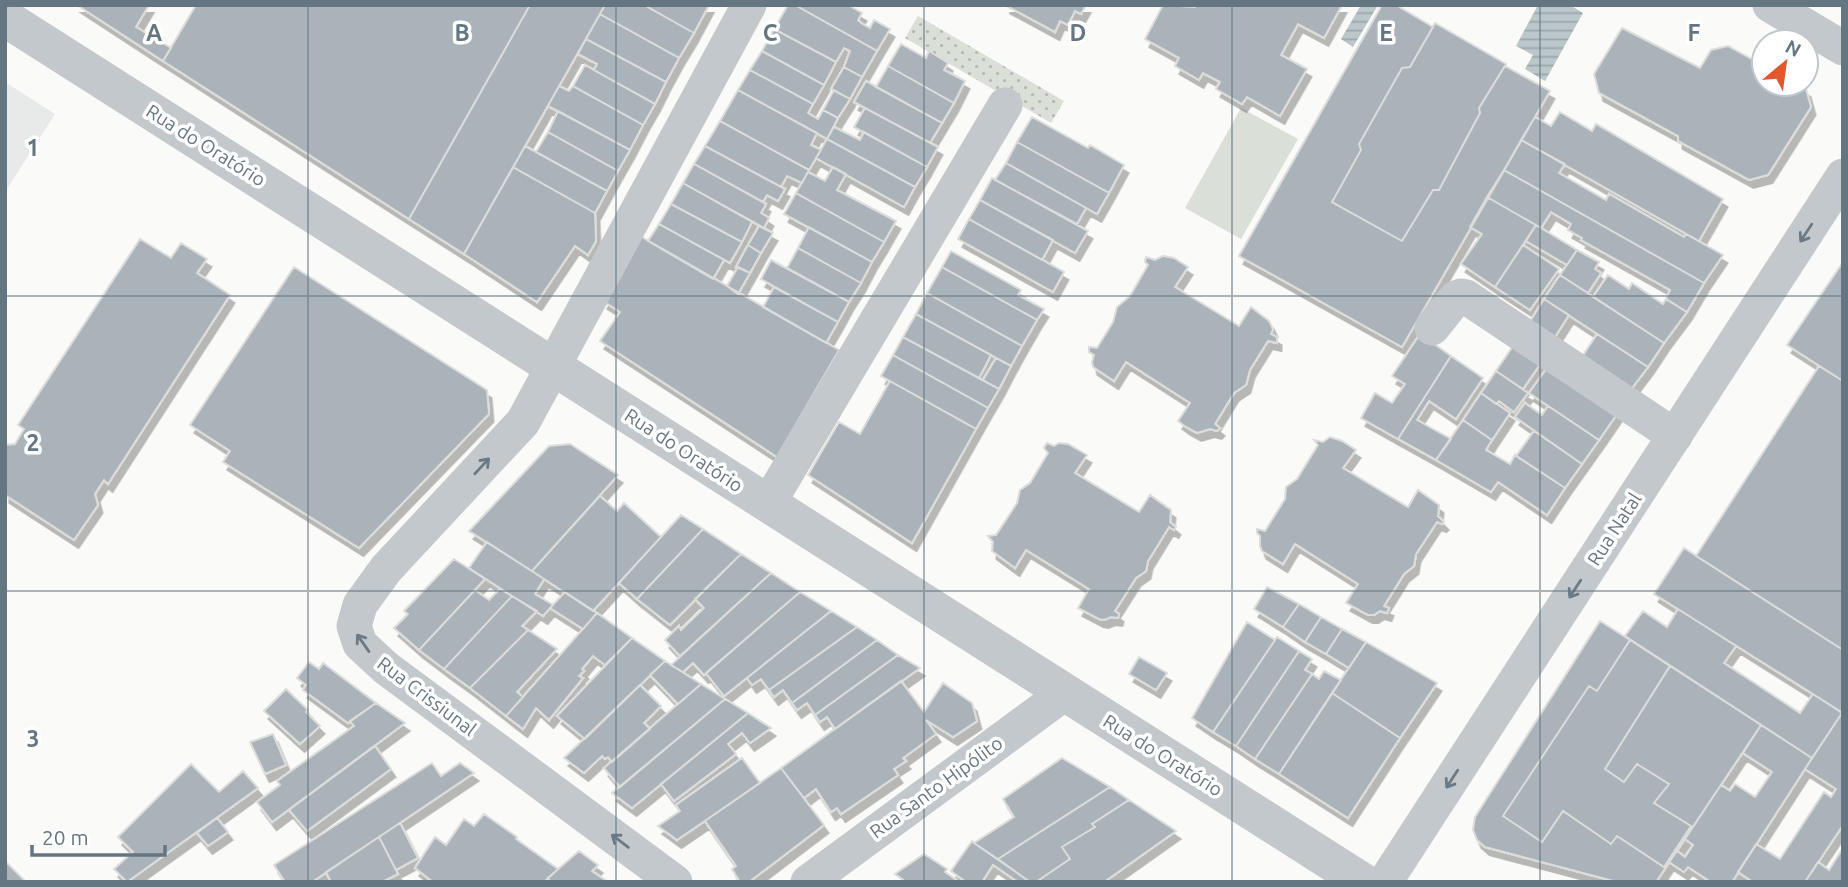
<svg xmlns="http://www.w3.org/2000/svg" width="1848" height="887" viewBox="0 0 1848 887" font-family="Ubuntu,sans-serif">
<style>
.built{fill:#e8e9e9}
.grass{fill:url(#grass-dots)}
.pitch{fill:#dadfd7}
.water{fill:url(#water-rules)}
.building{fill:#aab3b9;stroke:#dcdcda;stroke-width:2;filter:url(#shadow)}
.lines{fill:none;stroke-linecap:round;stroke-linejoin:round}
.minor{stroke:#c3c8cc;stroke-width:35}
.tertiary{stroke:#c3c8cc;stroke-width:38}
.oneway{stroke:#6a7a87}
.grid{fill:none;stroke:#657683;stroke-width:2;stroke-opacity:0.55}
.labels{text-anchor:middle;stroke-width:7;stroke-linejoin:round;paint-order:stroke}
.street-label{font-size:19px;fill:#657683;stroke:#fff}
.grid-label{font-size:23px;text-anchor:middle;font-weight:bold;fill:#657683;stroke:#fff;stroke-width:7;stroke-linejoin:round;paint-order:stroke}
</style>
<defs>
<pattern id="grass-dots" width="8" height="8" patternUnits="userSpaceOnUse" patternTransform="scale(1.75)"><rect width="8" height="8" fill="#dadfd7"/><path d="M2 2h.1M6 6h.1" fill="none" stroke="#b4b9b4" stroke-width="1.8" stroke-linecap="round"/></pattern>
<pattern id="water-rules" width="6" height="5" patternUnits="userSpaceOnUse" patternTransform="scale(1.75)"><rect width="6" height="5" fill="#bbc7cb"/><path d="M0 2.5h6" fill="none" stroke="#9ca6aa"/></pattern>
<filter id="shadow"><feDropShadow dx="4.5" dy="8" stdDeviation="0" flood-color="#0004"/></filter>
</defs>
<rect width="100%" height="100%" fill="#fafaf8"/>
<path class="built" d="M5,82L55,114L5,192Z"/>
<path class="grass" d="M918,16L1064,101L1051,123L905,38Z"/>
<path class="pitch" d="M1241,108L1298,139L1241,239L1185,208Z"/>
<path class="water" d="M1361,5H1378L1353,47L1341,39Z
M1538,5H1570L1583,13L1545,81L1525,69L1533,55L1516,46Z"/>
<path class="building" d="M77,5H149L136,27L171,48L163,61Z
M196,5H530L409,219L163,61Z
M530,5H605L464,254L409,219Z
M605,5H644L694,33L679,58L600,14Z
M644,5H709L694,33Z
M788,5H795L877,51L862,77L844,67L850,51L844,48L836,62L774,29Z
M795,5H848L862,13L858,20L861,23L870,28L874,20L890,29L877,51Z
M1005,5H1086L1081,14L1075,11L1068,25L1060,21L1055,32Z
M1163,5L1195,7L1197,5H1342L1324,38L1298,24L1281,55L1307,69L1280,116L1247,97L1242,104L1216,89L1220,82L1203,73L1199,80L1175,66L1179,58L1145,39Z
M1382,5H1396L1433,27L1410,67L1402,68L1359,144L1361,150L1332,202L1402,241L1433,190H1439L1480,113L1479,108L1505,66L1550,91L1402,347L1239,256Z
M600,14L679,58L666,82L586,39Z
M1435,23L1506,64L1479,108L1480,113L1439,190H1433L1402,241L1332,202L1361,150L1359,144L1402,68L1410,67Z
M1622,28L1700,68L1711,50L1728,46L1764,66V84H1796L1806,89L1811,107L1768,175L1749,180L1678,141V136L1599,93L1594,74Z
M774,29L836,62L824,85L762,51Z
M586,39L666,82L655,104L594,70L597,64L578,54Z
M901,44L926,58L929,51L948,63L944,70L965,81L954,103L888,66Z
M762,51L824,85L813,104L750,70Z
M585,65L655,104L643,125L573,86Z
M888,66L954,103L942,123L876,87Z
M844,67L862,77L850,99L831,89Z
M750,70L813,104L808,113L818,119L823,110L838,118L827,139L738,90Z
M866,81L942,123L930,143L854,102Z
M559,86L569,91L573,86L643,125L630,150L548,106Z
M738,90L817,133L811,145L821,150L809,170L720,121Z
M834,90L850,99L838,118L823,110Z
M865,108L938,147L927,167L854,127Z
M558,111L630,150L618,171L548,132Z
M1560,112L1592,131L1596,124L1723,199L1699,241L1521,140L1535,117L1551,126Z
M1032,117L1088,148L1090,145L1124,165L1109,193L1017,142Z
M720,121L809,170L802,183L787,176L781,187L705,146Z
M834,127L860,140L864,132L927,167L915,187L827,139Z
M548,132L618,171L607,191L536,152Z
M827,139L915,187L904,207L816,158Z
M1521,140L1565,164L1559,173L1606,200L1609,194L1684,237L1686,234L1723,255L1704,283L1504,170Z
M1017,142L1109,193L1097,214L1006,163Z
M525,146L607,191L595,213L513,167Z
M705,146L785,189L778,201L767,195L763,202L694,164Z
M1006,163L1086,208L1077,224L995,180Z
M694,164L766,204L761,213L769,218L764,228L683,183Z
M513,167L595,213L596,241L588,255L575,246L537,302L464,254Z
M833,167L846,174L837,190L896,221L884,242L796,193L808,172L825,181Z
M1504,170L1704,283L1687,312L1666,299L1670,290L1581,240L1582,238L1568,230L1571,224L1551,212L1541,228L1487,197Z
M992,178L1088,231L1075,253L980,200Z
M683,183L752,222L742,242L671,204Z
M796,193L884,242L872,262L784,214Z
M1487,197L1536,225L1495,287L1461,264L1482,234L1470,227Z
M980,200L1053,240L1042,260L969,219Z
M671,204L742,242L730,263L659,224Z
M969,219L1064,272L1053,292L958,239Z
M659,224L724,260L713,279L648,241Z
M1536,225L1577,250L1567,265L1526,241Z
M759,226L773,233L761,253L748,245Z
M809,227L872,262L861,283L798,248Z
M640,236L839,350L777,457L600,341L620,312L603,301Z
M140,239L171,258L181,243L207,259L197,273L230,295L108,484L104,480L95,494L98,505L74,540L5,495V445L15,444L24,429L18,425Z
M748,245L761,253L750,273L736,267Z
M1523,245L1559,269L1530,310L1495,287Z
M798,248L861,283L849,302L787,268Z
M1577,250L1599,262L1595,269L1601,273L1588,293L1560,275Z
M951,251L1021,290L1018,295L1044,309L1037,320L942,267Z
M1163,256L1174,258L1188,267L1175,287L1239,326L1251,307L1269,321L1273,329L1271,334L1277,337V343L1268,341L1250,370L1246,385L1234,393L1215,424L1220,428L1217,431L1210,429L1197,433L1186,427L1178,421L1190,403L1126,362L1114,381L1093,367L1092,362L1094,355L1089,352V347L1097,348L1113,322L1117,307L1130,296L1148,265L1145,262L1146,257L1155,260Z
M771,260L849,302L838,322L761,279Z
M1843,262V381L1787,345Z
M294,267L487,390L489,414L359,548L223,462L230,451L190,425Z
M738,267L750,273L738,294L727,286Z
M942,267L1037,320L1022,346L927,293Z
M1560,275L1664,343L1648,367L1544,299Z
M1608,275L1629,289L1632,283L1663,304L1666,299L1687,312L1664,343L1593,297Z
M774,287L838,322L826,343L763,307Z
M927,293L1022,346L1011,366L916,314Z
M1544,299L1569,315L1553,340L1529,323Z
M916,314L991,355L979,378L903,337Z
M1420,334L1451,356L1398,439L1361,418L1375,393L1392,403L1405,384L1392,376Z
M1597,334L1648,367L1629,392L1580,360Z
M903,337L999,389L988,408L893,355Z
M1515,343L1619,411L1599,440L1529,393L1547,368L1541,363L1523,389L1496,371Z
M893,355L988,408L976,429L881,376Z
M1451,356L1483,378L1456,419L1429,401L1417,420L1451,439L1436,460L1398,439Z
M996,358L1011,366L999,389L983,380Z
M1819,366L1843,381V650L1696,556Z
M1496,371L1528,393L1514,412L1499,401L1496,404L1481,393Z
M890,381L976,429L912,543L808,475L839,422L860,434Z
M1481,393L1510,413L1492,440L1463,420Z
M1525,403L1542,415L1548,406L1599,440L1582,464L1515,417Z
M1463,420L1492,440L1486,450L1510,464L1515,455L1565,488L1547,515L1498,482L1491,492L1436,460Z
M1534,431L1582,464L1565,488L1516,456Z
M1330,437L1342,441L1356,450L1343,468L1408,507L1418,490L1439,505L1438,516L1444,522L1442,524L1437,522L1416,554L1414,566L1404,574L1384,606L1389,608L1387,613L1380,611L1374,615H1368L1346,603L1358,584L1295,544L1283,564L1262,551L1260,546V536L1257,533V529L1265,531L1285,499L1286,487L1297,479L1318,445L1314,440L1323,442Z
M1047,443L1054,446L1059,443L1068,444L1087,455L1075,473L1139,512L1150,495L1171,510L1170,522L1176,527L1174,530L1169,527L1148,561L1146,571L1136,578L1115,611L1119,614L1118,618L1111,617L1104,620L1099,619L1078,608L1089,589L1026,550L1015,568L992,551L993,542L988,536L996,535L1017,503L1020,490L1030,483L1048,453L1044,448Z
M570,444L618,475L532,571L469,531L549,446Z
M600,496L617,511L624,503L661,537L593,611L532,571Z
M681,515L703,529L637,599L619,583Z
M703,529L741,554L670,625L637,599Z
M487,542L544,579L535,594L553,605L543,616L469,568Z
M1684,548L1843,650V713L1654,594Z
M741,554L771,573L680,656L665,640L679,626L681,630L704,608L695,599Z
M454,559L485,579L419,650L394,628L408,614L404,611Z
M771,573L800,592L704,675L693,663L683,672L671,665Z
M1267,587L1299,604L1283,627L1254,609Z
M500,589L512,596L444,669L419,650L475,590L489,600Z
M565,592L597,613L583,629L550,608Z
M800,592L831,611L724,696L706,673Z
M512,596L537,611L522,626L528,630L470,688L444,669Z
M1299,604L1321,617L1305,642L1283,627Z
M1678,609L1736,646L1724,663L1800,713L1813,694L1842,713L1812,758L1625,636L1643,611L1667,627Z
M831,611L857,627L769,690L761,679L752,685L747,678Z
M597,613L632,638L605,665L593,656L582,669L584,671L579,676L583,678L549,720L536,708L523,729L506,716Z
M1321,617L1342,629L1326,654L1305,642Z
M1600,621L1630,640L1597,691L1589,686L1503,816L1542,842L1563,811L1611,844L1617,836L1664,867L1691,826L1654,803L1669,784L1637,764L1624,782L1605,769L1670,666L1761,725L1656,882H1617L1485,847L1477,840L1473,830L1475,817Z
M1247,622L1275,640L1213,732L1192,718Z
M857,627L877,640L792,703L783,690L774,697L769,690Z
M1342,629L1366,642L1349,668L1326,654Z
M528,630L557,649L517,692L523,697L506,716L470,688Z
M1277,637L1299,651L1236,746L1213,732Z
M632,638L665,661L585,739L557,716Z
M877,640L898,655L815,715L807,703L797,710L792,703Z
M1630,640L1670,666L1605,769L1624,782L1637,764L1669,784L1654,803L1691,826L1664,867L1617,836L1611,844L1563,811L1542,842L1503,816L1589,686L1597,691Z
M1366,642L1437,683L1400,738L1332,693Z
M1299,651L1312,659L1305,670L1312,674L1255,759L1236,746Z
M898,655L920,668L835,729L827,717L820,722L815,715Z
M1139,657L1167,673L1156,690L1129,674Z
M665,661L701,684L678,704L650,675Z
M309,662L319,669L323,663L376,703L348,723L303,690L306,685L297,678Z
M1324,671L1341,680L1279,774L1255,759L1312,674L1319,679Z
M901,681L924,712L943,683L972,703L977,721L953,737L926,720L936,734L903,758L906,761L894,769L898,775L841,814L837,808L831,812L816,789L804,798L781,768Z
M701,684L725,699L620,787L604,768Z
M640,685L661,706L644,723L650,729L612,762L608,757L605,759L602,756L584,773L564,758Z
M286,689L308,710L306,712L320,726L300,744L264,711Z
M1332,693L1400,738L1348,818L1279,774Z
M725,699L748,713L632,808L612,793Z
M376,703L405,723L272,822L257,802L280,785L277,781L354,726L350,721Z
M748,713L771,728L750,743L742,733L728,744L736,754L674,801L661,784Z
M1842,713L1843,825L1805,882H1753L1738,872L1756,844L1780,859L1824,792L1831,797L1836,789L1805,769Z
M1761,725L1812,758L1732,882H1711L1688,867L1684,872L1669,862L1677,851L1685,857L1693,845L1685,839L1721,785L1730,791L1735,784L1755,797L1772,772L1743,753Z
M273,734L286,765L265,774L250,742Z
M375,746L391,769L307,831L289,810Z
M742,758L760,783L677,840L658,826L680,811L676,805Z
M1062,758L1110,787L998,859L974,843L1014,817L1003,799Z
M432,763L441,776L460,763L474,773L312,882H285L274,865Z
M191,764L219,792L243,771L258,788L127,882L114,869L133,852L118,837Z
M781,768L824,825L749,882H740L732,869L736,866L705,821Z
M1110,787L1129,800L1092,824L1095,827L1062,847L1070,859L1036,882H1030L998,859Z
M1129,800L1176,831L1104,882H1036L1070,859L1062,847L1095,827L1092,824Z
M484,814L517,837L516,839L558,869L544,882H433L415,868L435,837L446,845L464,819L474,826Z
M217,818L228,832L208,846L197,833Z
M400,823L418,858L396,870L379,837Z
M379,837L398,874L382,882H331L326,872Z
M972,841L974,843L1030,882H1018L993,865L982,882H966L951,871Z
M1843,848V882H1805L1818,862L1829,870Z
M579,851L598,865L592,871L608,882H551L548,878Z
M924,854L947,869L945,872L959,882H906L895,874Z
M5,861L26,882H5Z"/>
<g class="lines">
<path class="minor" d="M1770,5L1843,48
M1432,328L1456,298L1461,296L1466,297L1675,436
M768,504L1005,105
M675,882L386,668L360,644L354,626L360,605L386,569L523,422L749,5
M808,882L1065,693
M1385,882L1843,176"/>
<path class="tertiary" d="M5,18C459,305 911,594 1363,882"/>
</g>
<defs><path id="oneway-shaft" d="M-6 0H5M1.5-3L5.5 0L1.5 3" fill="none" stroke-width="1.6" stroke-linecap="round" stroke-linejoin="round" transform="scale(1.75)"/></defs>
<g class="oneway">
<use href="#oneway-shaft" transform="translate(1806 233) rotate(123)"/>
<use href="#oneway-shaft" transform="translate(482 466) rotate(-47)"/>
<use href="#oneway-shaft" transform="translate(1575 589) rotate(123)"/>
<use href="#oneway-shaft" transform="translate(363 643) rotate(-125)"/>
<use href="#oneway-shaft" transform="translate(1452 779) rotate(123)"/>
<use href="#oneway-shaft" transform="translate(620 841) rotate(-143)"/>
</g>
<path class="grid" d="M308,5V882M616,5V882M924,5V882M1232,5V882M1540,5V882M5,296H1843M5,591H1843"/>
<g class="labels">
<g class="street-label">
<text transform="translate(206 145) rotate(32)" y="7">Rua do Oratório</text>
<text transform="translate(684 450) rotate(33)" y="7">Rua do Oratório</text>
<text transform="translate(1614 529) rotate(-57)" y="7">Rua Natal</text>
<text transform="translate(427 696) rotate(37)" y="7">Rua Crissiunal</text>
<text transform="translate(1163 755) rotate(32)" y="7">Rua do Oratório</text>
<text transform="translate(936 787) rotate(-36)" y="7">Rua Santo Hipólito</text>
</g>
</g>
<g class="grid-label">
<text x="154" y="41">A</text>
<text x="462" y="41">B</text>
<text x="770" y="41">C</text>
<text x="1078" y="41">D</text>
<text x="1386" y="41">E</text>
<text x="1694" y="41">F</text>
<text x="33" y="156">1</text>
<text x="33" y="451">2</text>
<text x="33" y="747">3</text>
</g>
<rect width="1848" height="887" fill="none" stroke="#657683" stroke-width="14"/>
<g transform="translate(1785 63) rotate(29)"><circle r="33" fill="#ffffff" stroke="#c1c8cd" stroke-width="2"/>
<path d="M0-5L12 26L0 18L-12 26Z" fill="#e4572e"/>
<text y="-10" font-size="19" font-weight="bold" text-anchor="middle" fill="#657683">N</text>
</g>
<path d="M32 845v10h133v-10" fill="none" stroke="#657683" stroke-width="3.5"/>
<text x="42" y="845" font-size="21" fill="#657683" stroke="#ffffff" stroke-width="5" paint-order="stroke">20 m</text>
</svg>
